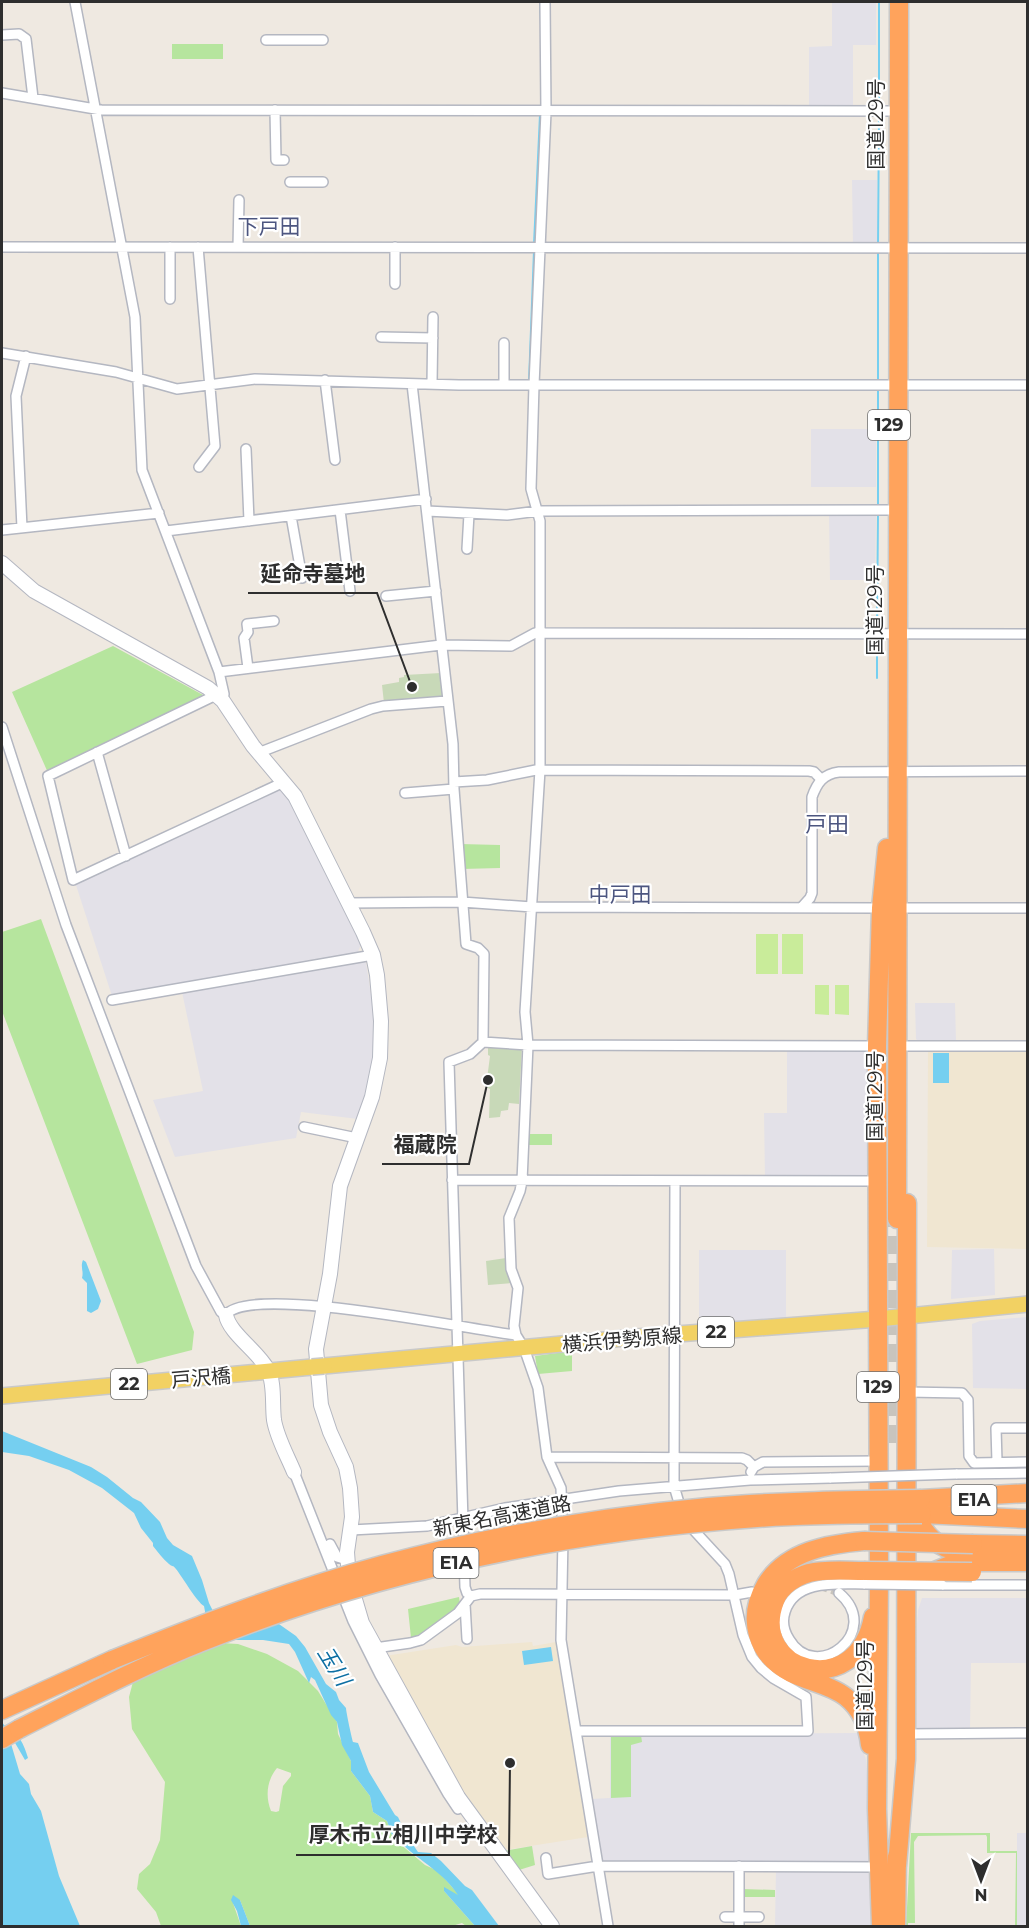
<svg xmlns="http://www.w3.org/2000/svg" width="1029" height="1928" viewBox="0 0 1029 1928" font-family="Montserrat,'Noto Sans JP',sans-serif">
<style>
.industrial{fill:#e3e1e8}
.education{fill:#f0e6d1}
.green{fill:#b6e59e;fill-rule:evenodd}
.cemetery{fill:#c8d9b8}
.pitch{fill:#c9ec9a}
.water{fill:#75cff0}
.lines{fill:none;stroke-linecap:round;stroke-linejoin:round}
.stream{stroke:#75cff0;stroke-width:2}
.street-tunnel{stroke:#c8c4bd;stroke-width:9;stroke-dasharray:9 4.5;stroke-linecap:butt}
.highway-tunnel{stroke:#c8c4bd;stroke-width:18;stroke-dasharray:18 9;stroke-linecap:butt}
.street-casing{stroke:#b4b7c1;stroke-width:12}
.secondary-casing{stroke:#b4b7c1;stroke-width:16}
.primary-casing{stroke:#c9c9c9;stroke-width:18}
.highway-casing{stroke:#c9c9c9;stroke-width:21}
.street{stroke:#fff;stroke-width:9}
.secondary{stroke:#fff;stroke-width:14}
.primary{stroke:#f2d163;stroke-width:15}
.highway{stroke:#ffa35c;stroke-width:18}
.street-bridge-casing{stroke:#b4b7c1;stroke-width:12;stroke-linecap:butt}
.primary-bridge-casing{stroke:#c9c9c9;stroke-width:18;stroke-linecap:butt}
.highway-bridge-casing{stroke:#c9c9c9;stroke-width:21;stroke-linecap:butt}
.street-bridge{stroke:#fff;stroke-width:9}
.primary-bridge{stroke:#f2d163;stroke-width:15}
.highway-bridge{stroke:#ffa35c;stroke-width:18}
.labels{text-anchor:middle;stroke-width:4.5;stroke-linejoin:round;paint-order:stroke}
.shield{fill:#fff;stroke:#6d6d6d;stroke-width:1.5}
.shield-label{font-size:18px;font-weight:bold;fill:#2e2e2e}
.street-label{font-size:20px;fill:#2e2e2e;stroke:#fff}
.neighbourhood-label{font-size:21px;fill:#4d5680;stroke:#fff}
.water-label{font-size:21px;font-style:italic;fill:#0d6fa3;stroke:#fff}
.quarter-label{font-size:22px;fill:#4d5680;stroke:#fff}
.leader{fill:none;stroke:#2e2e2e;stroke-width:2}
.callout-dot{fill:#2e2e2e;stroke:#fff;stroke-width:2}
.callout-label{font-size:21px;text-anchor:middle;font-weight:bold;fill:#2e2e2e;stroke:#fff;stroke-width:4.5;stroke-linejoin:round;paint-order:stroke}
</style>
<rect width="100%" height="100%" fill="#efe9e1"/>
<path class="industrial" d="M832,2H876V45H853V110L809,109V47L832,46Z
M852,180H877V246H853Z
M811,429H876V487H811Z
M829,513L876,515L875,580H830Z
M279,789L284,791L362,942L357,954L112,996L75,882Z
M361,960L366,963L376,1025L373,1075L358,1119L301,1112L296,1138L175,1157L153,1100L203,1091L182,992Z
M915,1003H955L956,1041H918L916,1039Z
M787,1049H869V1179H765L764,1113H787Z
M994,1249L995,1295L951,1299L952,1250Z
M699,1250H786V1318L699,1325Z
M1027,1317V1389L973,1388L972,1324L980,1321Z
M922,1598H1027V1663H971L970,1730H918L910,1726L918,1610Z
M858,1733L866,1760L871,1835V1861L868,1864H605L600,1860L591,1799L610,1798V1734Z
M1017,1833H1027V1926H1017Z
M776,1869L868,1870L871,1872L874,1926H775Z"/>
<path class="education" d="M951,1049L954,1052H966L969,1049H1027V1249L927,1247L928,1050Z
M532,1642L533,1646L556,1642L588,1837L504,1850L460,1792L385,1656L456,1645L462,1647Z"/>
<path class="green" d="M172,44H223V59H172Z
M113,646L203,695V699L49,775L12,692Z
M460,844L500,845V868L462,869Z
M41,919L194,1332L192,1350L137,1364L2,1011V932Z
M527,1134H552V1145H527Z
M572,1351V1371L538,1374L535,1356Z
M459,1597L460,1604L457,1608L423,1633L411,1638L408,1609Z
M221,1643L238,1644L267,1654L298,1671L318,1691L337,1722L338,1734L351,1761V1771L370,1796L373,1812L387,1821L393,1838L425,1865L438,1871L460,1896L444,1891L475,1926H466L462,1923L452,1926H250L240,1900L233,1903L241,1926H161L156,1912L137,1889L139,1874L150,1864L160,1840L165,1782L132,1729L129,1697L134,1678ZM277,1768L291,1773V1776L283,1786L279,1811L276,1812L271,1811C265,1796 267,1780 277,1768Z
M611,1735H641L642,1742L631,1745V1797L611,1798Z
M911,1833H990V1851H1017V1926H1015L1016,1853H987V1837L986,1835L918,1836L914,1842L915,1923H908V1926H906Z
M532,1846L535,1865L519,1870L504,1851Z
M742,1889L775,1890V1897H742Z"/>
<path class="cemetery" d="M441,673L444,697L384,703L382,685L399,682V678L404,677V675Z
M488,1044L522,1046L519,1104L509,1103L508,1110L501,1111L500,1117L489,1118L490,1089L486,1087L490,1056L488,1055Z
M506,1258L512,1283L488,1285L486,1261Z"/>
<path class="pitch" d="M756,934H778V974H756Z
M782,934H803V974H782Z
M815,985H829V1015L815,1014Z
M835,985H849V1015L835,1014Z"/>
<path class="water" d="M933,1053H949V1083H933Z
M83,1260L86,1262L101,1301L98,1309L91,1313L87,1311V1283L82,1278C84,1271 80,1267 83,1260Z
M2,1431L91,1467L107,1477L133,1498L141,1502L160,1522L167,1538L173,1545L192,1556L202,1580L209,1603L214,1613L276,1622L296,1636L305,1647L326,1684L336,1692L339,1700L346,1708C346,1712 352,1739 353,1742L358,1743L369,1772L395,1815L398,1817L407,1836L418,1852L431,1853L441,1861L465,1886L472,1890L499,1926H475L444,1891V1887L458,1895C444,1873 421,1862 402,1844H398L393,1838L387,1821L373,1812L370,1796L351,1771V1761L342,1745L337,1722L331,1715L315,1680L311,1677L309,1683L295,1652L289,1644L263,1640H223L206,1617L204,1606C197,1602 183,1578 176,1569C172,1564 174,1568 169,1564C163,1559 158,1552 153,1546V1543L141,1528L134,1513L102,1488L69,1470L29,1456L2,1452Z
M551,1647L553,1661L524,1665L522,1651Z
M2,1722C6,1729 15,1732 20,1739C24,1745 26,1752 28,1758L25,1760L11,1736L9,1737L20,1774L29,1784L31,1794L41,1811L59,1876L80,1926H4L2,1924Z
M233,1895L240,1900L250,1926H241L237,1911L231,1900Z"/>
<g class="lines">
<path class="stream" d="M540,2L541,21
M541,108V69
M879,108V2
M534,244L540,115
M878,246L879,114
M878,381V252
M529,382L534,251
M878,507V387
M877,630L878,513
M877,678V636"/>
<path class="street-tunnel" d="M792,1586C807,1583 826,1585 839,1593"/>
<path class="highway-tunnel" d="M897,1443V1219"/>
<g class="street-casing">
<path id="street" d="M75,2L135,317L142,470L219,672L224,694L223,701
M545,2L546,112L534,385L531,489L540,521V770L525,1012L528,1045L522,1181L520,1191L509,1218L511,1269L518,1288L514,1326L516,1335L524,1348L538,1388L547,1457L561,1488L563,1538L561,1640L608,1926
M2,35L19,34L26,39L33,98
M266,40H323
M2,93L101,110L889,111
M275,110L276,160H284
M290,182H323
M2,247L1028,248
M170,247V299
M198,247L215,446L199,467
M238,247L239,200
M395,247V284
M381,337L433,338
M2,353L116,372L177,389L255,379L459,385H1028
M325,380L335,460
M412,384L453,744L454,789L466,944L478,948L484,954L483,1042L470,1054L449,1062L465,1587L467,1593L471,1596
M432,384L433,317
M504,385V343
M246,449L249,521
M340,510L350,591
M427,511L507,515L538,511L889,510
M291,516L302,578
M22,528L16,396L26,356
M2,530L159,513
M166,531L426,499
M467,549L469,514
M386,596L436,591
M248,668L244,638L248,632L247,624L274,621
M219,672L441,645L511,646L535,633L1028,634
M216,695L48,776L73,880L284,782
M2,727L66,925L196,1266L221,1312
M97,752L126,856
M258,753L371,709L383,706L447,701
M454,782L487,780L536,770L809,771L814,772L821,779
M405,793L454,789
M349,903L462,902L532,907L881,908
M801,908L810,898L812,893V797C817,783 823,774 839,772L1028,771
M904,908H1028
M112,1000L373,955
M483,1042L528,1045L877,1046
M907,1046H1028
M304,1127L357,1138
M452,1180L878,1181
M675,1181L674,1486L682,1513
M226,1315C249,1283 472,1330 516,1335
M907,1392L962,1393L968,1400L969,1456L974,1463L1028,1462
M547,1457L742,1458L747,1460L754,1467
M997,1462L996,1428H1028
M294,1472L353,1621L380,1675L448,1794L458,1809
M751,1472L754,1467L763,1462L877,1461
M956,1474L1028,1473
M351,1530L427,1526L505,1508L619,1491L750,1480L831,1478
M330,1544L337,1557L347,1560
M942,1585H1028
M839,1593C884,1631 816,1685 789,1639C784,1631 782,1621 785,1612C795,1579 838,1584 865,1584
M465,1604L467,1639
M375,1648L410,1643L421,1640L458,1613L471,1596L480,1594L735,1595L752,1592
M576,1731H808L806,1697L773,1678L761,1668L752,1657L743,1635L729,1574L725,1564L689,1525
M906,1734L1028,1733
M546,1858L548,1874L598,1866L878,1867
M725,1917H759
M739,1926V1866"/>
</g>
<g class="secondary-casing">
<path id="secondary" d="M2,563L34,591L208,688L223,701L253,746L295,796L363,932L373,955L377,975L381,1021L380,1058L372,1097L340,1186L330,1274L316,1349L321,1405L330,1432L346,1467L350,1488L352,1517L347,1552L349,1579L362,1623L458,1797L552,1926
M226,1315C229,1333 259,1352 268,1370C275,1384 272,1404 274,1420C277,1438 287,1455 294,1472"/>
</g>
<g class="primary-casing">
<path id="primary" d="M324,1366L637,1337L878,1319L1028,1304
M2,1396L312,1367"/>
</g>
<g class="highway-casing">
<path id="highway" d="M897,1219L899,2
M921,1499L1028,1493
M913,1502C916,1522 928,1540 946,1548
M922,1514L1028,1519
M864,1541C828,1544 787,1551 766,1584C746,1618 756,1655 791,1673C809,1682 831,1685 846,1697C861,1709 868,1726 870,1745
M973,1544L1028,1545
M864,1571C846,1571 826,1569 809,1573C795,1577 780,1587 775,1601C748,1672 857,1703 873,1617
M935,1571L957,1562H1028
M2,1710L112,1660
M2,1739L19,1729
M897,1866L906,1759L907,1203
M881,1926L877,1809L879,1575L877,1046L881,908L887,848
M896,1926L897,1856"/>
</g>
<use href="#street" class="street"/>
<use href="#secondary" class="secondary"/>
<use href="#primary" class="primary"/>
<use href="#highway" class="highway"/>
<g class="street-bridge-casing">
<path id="street-bridge" d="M831,1478L956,1474
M865,1584L942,1585"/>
</g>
<g class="primary-bridge-casing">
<path id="primary-bridge" d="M312,1367L324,1366"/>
</g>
<g class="highway-bridge-casing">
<path id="highway-bridge" d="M864,1541L973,1544
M864,1571L972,1572
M112,1660C201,1624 290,1590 382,1565C489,1536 598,1517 708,1507C779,1501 850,1500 921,1499
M19,1729C79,1699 139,1667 202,1642C379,1571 567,1531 757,1518C812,1514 867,1514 922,1514"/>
</g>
<use href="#street-bridge" class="street-bridge"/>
<use href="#primary-bridge" class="primary-bridge"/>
<use href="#highway-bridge" class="highway-bridge"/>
</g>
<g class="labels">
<g class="shield">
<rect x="868" y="410" width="42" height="30" rx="4.5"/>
<rect x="698" y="1317" width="36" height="30" rx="4.5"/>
<rect x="111" y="1369" width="36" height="30" rx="4.5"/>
<rect x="857" y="1372" width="42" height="30" rx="4.5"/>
<rect x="951.5" y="1485" width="45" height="30" rx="4.5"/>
<rect x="433.5" y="1548" width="45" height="30" rx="4.5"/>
</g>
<g class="shield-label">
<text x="889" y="431">129</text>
<text x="716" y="1338">22</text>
<text x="129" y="1390">22</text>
<text x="878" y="1393">129</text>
<text x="974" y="1506">E1A</text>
<text x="456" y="1569">E1A</text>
</g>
<g class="street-label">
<text transform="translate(876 124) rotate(-90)" y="7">国道129号</text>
<text transform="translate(875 610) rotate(-90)" y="7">国道129号</text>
<text transform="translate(875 1096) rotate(-90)" y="7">国道129号</text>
<text transform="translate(622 1340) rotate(-5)" y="7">横浜伊勢原線</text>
<text transform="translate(201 1378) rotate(-5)" y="7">戸沢橋</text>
<text transform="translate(502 1516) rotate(-11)" y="7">新東名高速道路</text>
<text transform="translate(865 1685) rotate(-90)" y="7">国道129号</text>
</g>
<g class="neighbourhood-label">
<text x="269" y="234">下戸田</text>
<text x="620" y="902">中戸田</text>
</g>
<g class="water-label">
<text transform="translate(334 1666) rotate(58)" y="7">玉川</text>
</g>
<g class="quarter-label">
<text x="827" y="832">戸田</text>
</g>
</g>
<path class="leader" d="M412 687L377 593H248M488 1080L469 1164H382M510 1763L509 1855H296"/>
<g class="callout-dot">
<circle cx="412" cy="687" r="6"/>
<circle cx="488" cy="1080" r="6"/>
<circle cx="510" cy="1763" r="6"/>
</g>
<g class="callout-label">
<text x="313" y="581">延命寺墓地</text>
<text x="425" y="1152">福蔵院</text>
<text x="403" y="1842">厚木市立相川中学校</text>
</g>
<rect width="1029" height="1928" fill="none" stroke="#2e2e2e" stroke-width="6"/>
<g transform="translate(981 1880) rotate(180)" stroke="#ffffff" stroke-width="4.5" paint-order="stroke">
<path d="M0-4.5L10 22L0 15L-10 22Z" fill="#2e2e2e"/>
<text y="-9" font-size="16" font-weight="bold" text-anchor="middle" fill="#2e2e2e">N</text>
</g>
</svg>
